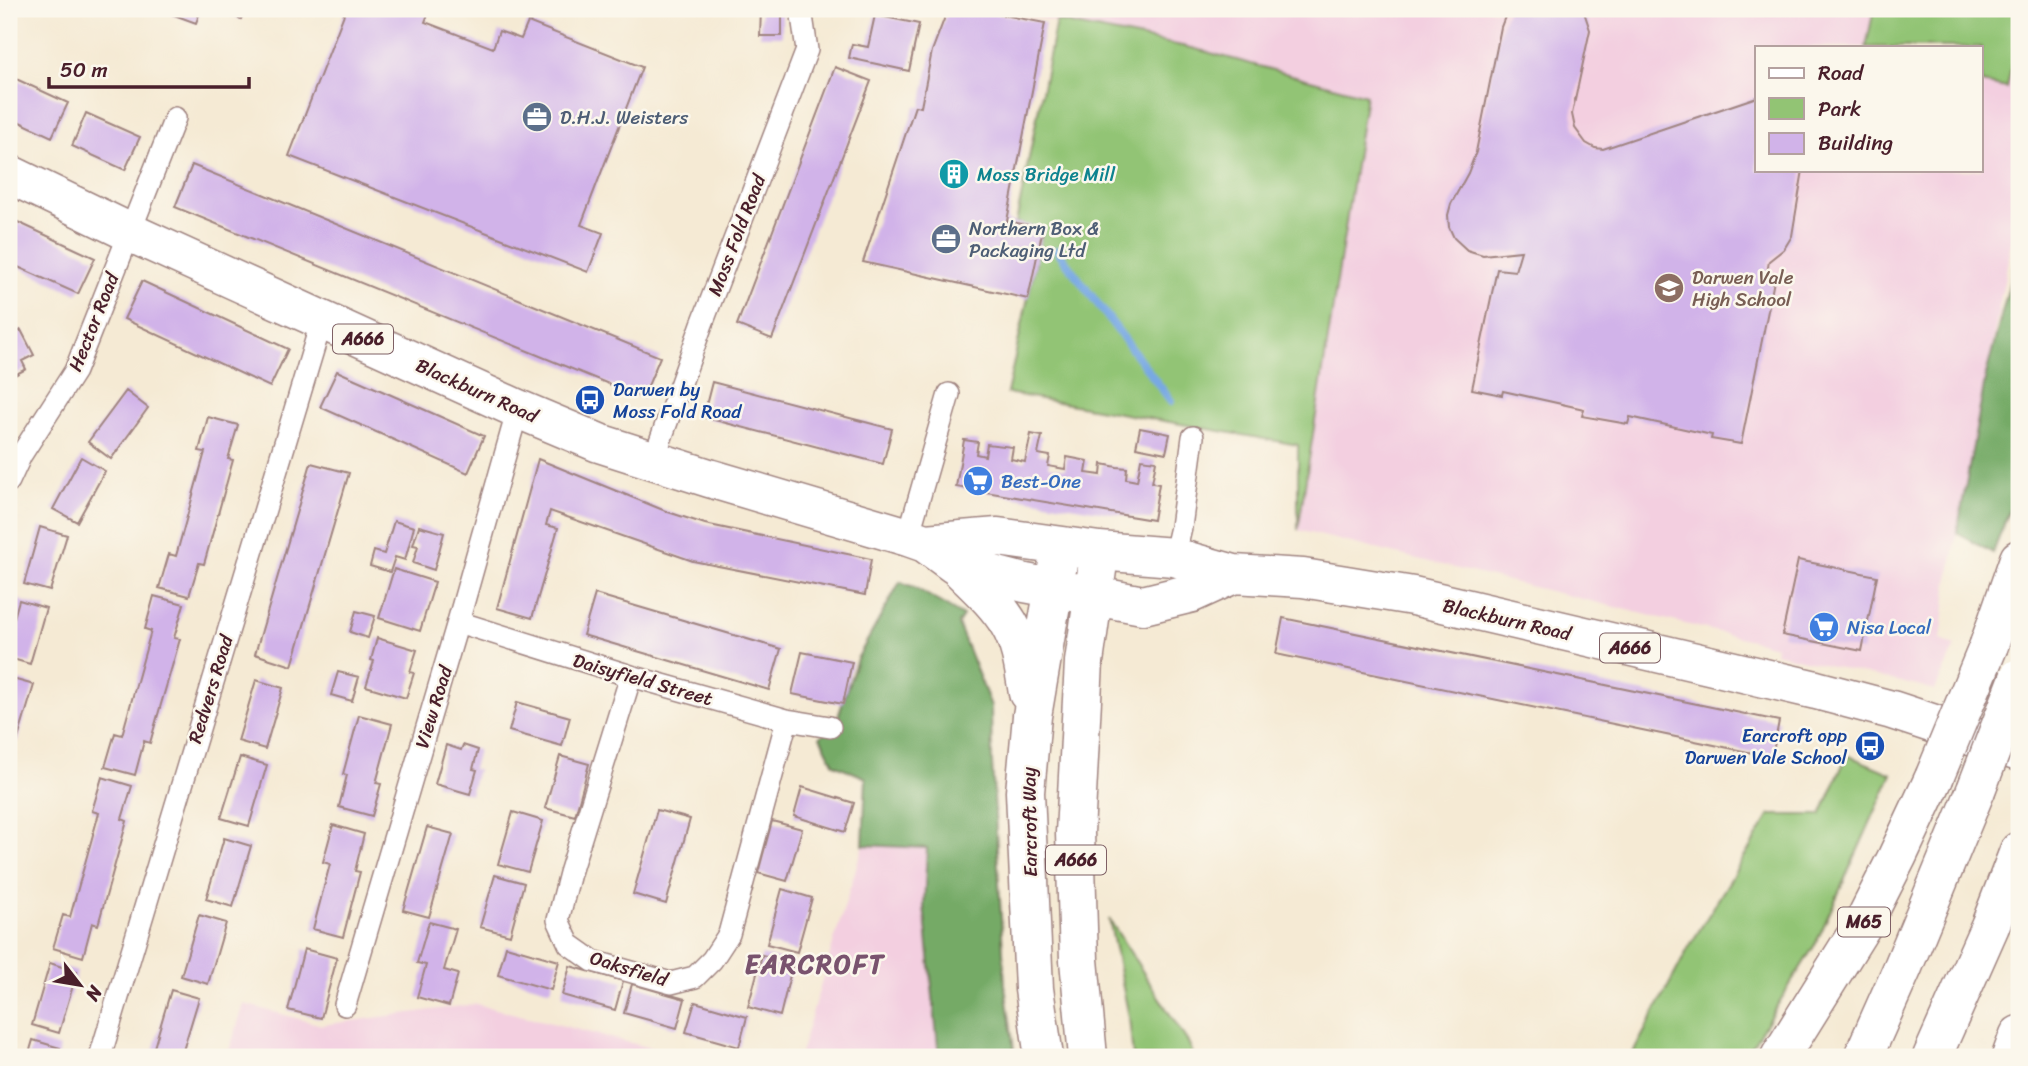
<svg xmlns="http://www.w3.org/2000/svg" width="2028" height="1066" viewBox="0 0 2028 1066" font-family="Sriracha,sans-serif">
<style>
.built{fill:#f3cfe0;fill-rule:evenodd}
.green{fill:#92c474;stroke:#6e7250;stroke-width:2}
.forest{fill:#75aa66;stroke:#606448;stroke-width:2}
.lines{fill:none;stroke-linecap:round;stroke-linejoin:round}
.stream{stroke:#78a9e3;stroke-width:8}
.building{fill:#d1b3e9}
.street-casing{stroke:#a08480;stroke-width:24}
.highway-casing{stroke:#a08480;stroke-width:41}
.street{stroke:#fff;stroke-width:21}
.highway{stroke:#fff;stroke-width:38}
.highway-bridge-casing{stroke:#a08480;stroke-width:41;stroke-linecap:butt}
.highway-bridge{stroke:#fff;stroke-width:38}
.labels{text-anchor:middle;stroke-width:5;stroke-linejoin:round;paint-order:stroke}
.shield{fill:#fbf7ec;stroke:#7f6065;stroke-width:2}
.shield-label{font-size:18px;font-weight:bold;fill:#4a1f2b}
.service-label{font-size:19px;fill:#4e5e75;stroke:#fbf7ec;text-anchor:start}
.culture-label{font-size:19px;fill:#0d838f;stroke:#fbf7ec;text-anchor:start}
.street-label{font-size:19px;fill:#4a1f2b;stroke:#fbf7ec}
.education-label{font-size:19px;fill:#785e54;stroke:#fbf7ec;text-anchor:start}
.transit-label{font-size:19px;fill:#164399;stroke:#fbf7ec;text-anchor:start}
.shop-label{font-size:19px;fill:#366cbe;stroke:#fbf7ec;text-anchor:start}
.district-label{font-size:26px;font-weight:bold;letter-spacing:2px;fill:#79536e;stroke:#fbf7ec}
</style>
<rect width="100%" height="100%" fill="#fbf7ec"/>
<filter id="ink" filterUnits="userSpaceOnUse"><feTurbulence type="fractalNoise" baseFrequency=".0143" numOctaves="2"/><feDisplacementMap in="SourceGraphic" scale="14" xChannelSelector="R" yChannelSelector="G"/><feConvolveMatrix kernelMatrix="1 2 1 2 8 2 1 2 1" color-interpolation-filters="sRGB"/></filter>
<filter id="wash" filterUnits="userSpaceOnUse"><feTurbulence type="fractalNoise" baseFrequency=".00686" numOctaves="4" result="noise"/><feDisplacementMap in="SourceGraphic" scale="28" xChannelSelector="R" yChannelSelector="G"/><feGaussianBlur stdDeviation="1.57" result="paint"/><feColorMatrix in="noise" values="0 0 0 0 0 0 0 0 0 0 0 0 0 0 0 0 0 1.4 0 .05"/><feComposite in="paint" operator="in"/></filter>
<g filter="url(#wash)">
<rect width="100%" height="100%" fill="#f5ead4"/>
<path class="built" d="M990,9H2019V200L1947,589L1941,640L1955,646L1935,690L1775,653L1776,646L1298,530L1366,96L1192,48ZM1757,47H1981V170H1757Z
M863,845L928,847L924,906L939,1057H799Z
M244,1004L322,1025L476,1004L687,1057H227Z"/>
<path class="green" d="M1874,9H2019V29L2007,88L1981,83V47H1866Z
M1056,21L1192,48L1366,95L1298,530V445L1007,393L1043,229L1016,223Z
M1847,755L1892,774L1816,943L1745,1057H1631L1689,947L1770,815H1821Z
M1109,919L1189,1044L1194,1057H1133L1129,1017Z"/>
<path class="forest" d="M2019,246V485L1993,553L1957,533L1986,375Z
M900,582L914,587L963,616L958,624L991,706L992,762L1005,986L1015,1057H939L924,906L927,848L863,845L866,778L834,764L820,737L836,723L857,659Z"/>
<g class="lines">
<path class="stream" d="M1057,250L1171,401"/>
</g>
<g id="blocks">
<path class="building" d="M158,9H201L196,23Z
M215,9H245L241,19Z
M346,9H430L425,22L493,48L499,31L521,39L528,22L642,67L581,225L603,233L588,272L289,156Z
M761,9H782V36H760Z
M948,9H972L1045,23L1007,221L1043,228L1028,299L863,262L915,106L921,107L932,51Z
M1508,9H1583L1590,30L1572,114L1575,128L1586,143L1595,148L1603,149L1757,97V170H1803L1792,236L1784,249L1769,261L1767,273L1775,276L1741,444L1711,439L1712,435L1630,417L1628,424L1582,416L1584,409L1503,391L1502,395L1472,389L1497,269L1515,271L1521,251L1483,255L1467,250L1454,238L1449,227L1448,215L1451,204L1468,173L1476,152L1501,27Z
M875,15L919,24L909,71L849,58L852,44L868,47Z
M835,67L871,81L772,339L737,325Z
M14,78L68,103L52,137L9,117V91Z
M86,113L140,137L125,170L72,146Z
M192,165L660,357L643,398L175,207Z
M9,218L95,258L78,294L9,263Z
M142,281L288,349L270,387L124,319Z
M21,330L34,355L22,361L26,369L9,378V337Z
M337,371L484,436L468,473L320,407Z
M712,382L892,429L883,464L703,417Z
M126,391L148,408L111,459L88,442Z
M208,417L238,425L228,459L233,460L211,539L204,564L199,563L189,596L159,588L169,554L176,556L183,531L205,452L199,451Z
M1140,428L1170,434L1166,453L1136,447Z
M1031,434L1042,436L1038,454L1050,456L1048,466L1065,469L1067,457L1088,461L1086,473L1101,475L1102,464L1117,467L1127,468L1126,479L1137,481L1141,459L1156,461L1152,483L1159,484L1153,520L956,487L964,440L978,442L976,454L985,456L987,444L1013,447L1011,459L1025,462Z
M81,457L105,471L77,522L53,509Z
M538,459L668,512L705,524L871,559L865,595L693,561L550,511L546,525L558,528L532,618L497,608Z
M311,463L349,473L292,666L255,654Z
M394,521L414,527L405,560L395,557L390,572L370,566L374,551L384,554Z
M419,526L444,533L434,570L413,563L418,546L413,545Z
M40,527L67,535L50,591L24,584Z
M1798,560L1877,576L1862,651L1782,635Z
M394,569L435,582L420,631L379,618Z
M595,594L781,649L769,690L583,635Z
M154,596L184,604L174,638L180,639L157,718L150,743L144,741L135,775L105,767L115,733L122,735L151,631L145,629Z
M19,600L46,608L30,664L9,658V636Z
M356,611L375,616L368,638L350,632Z
M1283,618L1779,721L1772,757L1276,654Z
M377,638L417,650L410,672L414,673L406,698L366,686L374,661L371,660Z
M802,652L852,662L843,704L792,694Z
M338,672L359,677L352,701L331,695Z
M9,678L34,685L17,742L9,739Z
M256,680L283,688L265,749L238,741Z
M517,702L570,717L562,746L509,731Z
M359,715L392,724L376,783L381,784L372,816L339,807L347,775L343,774Z
M446,745L461,750L463,745L478,750L473,769L477,770L470,794L435,784Z
M560,756L589,764L575,816L545,808Z
M240,757L267,765L249,826L221,818Z
M102,777L132,786L122,819L127,821L98,925L92,923L83,957L53,948L63,915L70,917L99,813L92,811Z
M802,787L854,803L845,832L794,816Z
M657,810L690,819L666,904L633,894Z
M513,812L543,821L528,872L498,864Z
M772,821L802,829L787,881L758,873Z
M333,825L364,834L355,871L360,872L343,937L313,929L330,864L323,862Z
M427,827L453,834L429,917L403,910Z
M224,838L251,846L233,907L206,899Z
M495,875L524,883L510,935L480,927Z
M782,889L812,898L797,952L767,944Z
M199,915L226,923L208,984L181,976Z
M429,922L456,929L444,970L458,974L449,1006L417,997L426,965L417,963Z
M506,946L559,961L551,990L498,975Z
M304,949L337,958L321,1018L288,1010Z
M762,955L793,963L780,1016L748,1007Z
M50,963L77,972L59,1033L32,1025Z
M570,966L623,981L615,1010L562,995Z
M632,984L685,999L677,1028L624,1013Z
M171,990L199,998L181,1057L153,1051Z
M695,1002L747,1017L739,1047L686,1032Z
M33,1040L60,1048L58,1057H28Z
M933,1053V1057H891V1055Z"/>
</g>
</g>
<g filter="url(#ink)">
<use href="#blocks" fill-opacity="0" stroke="#a08480" stroke-width="2"/>
<g class="lines">
<g class="street-casing">
<path id="street" d="M653,461L702,324L807,50L801,9
M9,481L21,455L75,371L175,118
M908,537L949,394
M1174,557L1181,527L1193,437
M458,622L631,676L787,720L830,727
M631,676L570,873L558,920L569,944L593,961L671,983L695,977L712,960L729,934L787,720
M345,1005L458,622L518,409
M100,1057L322,320"/>
</g>
<g class="highway-casing">
<path id="highway" d="M9,174L129,232L322,320L518,409L599,443L709,478L908,537L925,543L955,565L1025,583L1143,605L1192,593L1234,574
M925,543L998,537L1099,551L1174,557L1234,574L1303,578L1413,596L1816,690L1892,710L2019,752
M957,566C975,584 996,602 1009,624C1021,644 1024,669 1028,693
M1989,645L2019,559
M1044,1057L1034,989L1025,792L1032,716L1058,563
M1088,1057L1079,960L1075,833L1084,662L1097,570
M1780,1057L1863,924L1897,857L1934,778
M1863,1057L1903,967L1976,790
M1932,1057L1990,926L2019,851
M2011,1057L2019,1035"/>
</g>
<use href="#street" class="street"/>
<use href="#highway" class="highway"/>
<g class="highway-bridge-casing">
<path id="highway-bridge" d="M1934,778L1989,645
M1976,790L2019,678"/>
</g>
<use href="#highway-bridge" class="highway-bridge"/>
</g>
</g>
<defs>
<g id="office-disc" transform="scale(1.575)"><circle r="9.5" fill="#5c6f8a" stroke="#fbf7ec"/><path d="M-6-3h4V-5.5h4V-3h4V5H-6ZM-1-4.5V-3h2v-1.5ZM-6 0V1H6V0Z" fill="#fff"/></g>
<g id="building-disc" transform="scale(1.575)"><circle r="9.5" fill="#0f9aa8" stroke="#fbf7ec"/><path d="M-4-6H4V6H1V3H-1V6H-4ZM-2.5-4.3h1.7v1.8h-1.7ZM.8-4.3h1.7v1.8H.8ZM-2.5-1h1.7V.8h-1.7ZM.8-1h1.7V.8H.8Z" fill="#fff"/></g>
<g id="school-disc" transform="scale(1.575)"><circle r="9.5" fill="#8d6e63" stroke="#fbf7ec"/><path d="M0-5L7-2L0 1L-7-2ZM-4 1L0 2.5L4 1V4Q0 6-4 4Z" fill="#fff"/></g>
<g id="bus-disc" transform="scale(1.575)"><circle r="9.5" fill="#1a4fb4" stroke="#fbf7ec"/><path d="M-5-6H5V4H4V6H2V4H-2V6H-4V4H-5ZM-3.5-4V0h7V-4ZM-3.5 1.2v1.5H-2V1.2ZM2 1.2v1.5H3.5V1.2Z" fill="#fff"/></g>
<g id="supermarket-disc" transform="scale(1.575)"><circle r="9.5" fill="#3f7fe0" stroke="#fbf7ec"/><path d="M-6-5.5h2.5l.6 2H6L4.5 2H-2.5L-4.4-4H-6ZM-1.5 3.2a1.3 1.3 0 1 0 .1 0ZM3 3.2a1.3 1.3 0 1 0 .1 0Z" fill="#fff"/></g>
</defs>
<g fill-rule="evenodd">
<use href="#office-disc" x="537" y="117"/>
<use href="#building-disc" x="954" y="174"/>
<use href="#office-disc" x="946" y="239"/>
<use href="#school-disc" x="1669" y="288"/>
<use href="#bus-disc" x="590" y="400"/>
<use href="#supermarket-disc" x="978" y="481"/>
<use href="#supermarket-disc" x="1824" y="627"/>
<use href="#bus-disc" x="1870" y="746"/>
</g>
<g class="labels">
<g class="shield">
<rect x="333" y="324.5" width="60" height="29" rx="5"/>
<rect x="1600" y="633.5" width="60" height="29" rx="5"/>
<rect x="1046" y="845.5" width="60" height="29" rx="5"/>
<rect x="1838" y="907.5" width="52" height="29" rx="5"/>
</g>
<g class="shield-label">
<text x="363" y="345">A666</text>
<text x="1630" y="654">A666</text>
<text x="1076" y="866">A666</text>
<text x="1864" y="928">M65</text>
</g>
<g class="service-label">
<text x="560" y="124">D.H.J. Weisters</text>
<text x="969" y="235">Northern Box &amp;<tspan x="969" dy="22">Packaging Ltd</tspan></text>
</g>
<g class="culture-label">
<text x="977" y="181">Moss Bridge Mill</text>
</g>
<g class="street-label">
<text transform="translate(736 235) rotate(-69)" y="7">Moss Fold Road</text>
<text transform="translate(93 322) rotate(-68)" y="7">Hector Road</text>
<text transform="translate(477 390) rotate(24)" y="7">Blackburn Road</text>
<text transform="translate(1507 619) rotate(13)" y="7">Blackburn Road</text>
<text transform="translate(643 679) rotate(16)" y="7">Daisyfield Street</text>
<text transform="translate(210 689) rotate(-73)" y="7">Redvers Road</text>
<text transform="translate(433 707) rotate(-73)" y="7">View Road</text>
<text transform="translate(1029 822) rotate(-91)" y="7">Earcroft Way</text>
<text transform="translate(629 968) rotate(17)" y="7">Oaksfield</text>
</g>
<g class="education-label">
<text x="1692" y="284">Darwen Vale<tspan x="1692" dy="22">High School</tspan></text>
</g>
<g class="transit-label">
<text x="613" y="396">Darwen by<tspan x="613" dy="22">Moss Fold Road</tspan></text>
<text x="1847" y="742" text-anchor="end">Earcroft opp<tspan x="1847" dy="22">Darwen Vale School</tspan></text>
</g>
<g class="shop-label">
<text x="1001" y="488">Best-One</text>
<text x="1847" y="634">Nisa Local</text>
</g>
<g class="district-label">
<text x="815" y="973">EARCROFT</text>
</g>
</g>
<rect width="2028" height="1066" fill="none" stroke="#fbf7ec" stroke-width="35"/>
<rect x="1755" y="46" width="228" height="126" fill="#fbf7ec" stroke="#b4a19f" stroke-width="2"/>
<rect x="1769" y="68" width="35" height="10" fill="#ffffff" stroke="#b4a19f" stroke-width="2"/>
<text x="1818" y="80" font-size="21" fill="#4a1f2b">Road</text>
<rect x="1769" y="98" width="35" height="21" fill="#92c474" stroke="#b4a19f" stroke-width="2"/>
<text x="1818" y="116" font-size="21" fill="#4a1f2b">Park</text>
<rect x="1769" y="133" width="35" height="21" fill="#d1b3e9" stroke="#b4a19f" stroke-width="2"/>
<text x="1818" y="150" font-size="21" fill="#4a1f2b">Building</text>
<g transform="translate(80 985) rotate(121)" stroke="#fbf7ec" stroke-width="5" paint-order="stroke">
<path d="M0-5L12 26L0 18L-12 26Z" fill="#4a1f2b"/>
<text y="-10" font-size="19" font-weight="bold" text-anchor="middle" fill="#4a1f2b">N</text>
</g>
<path d="M49 77v10h200v-10" fill="none" stroke="#4a1f2b" stroke-width="3.5"/>
<text x="60" y="77" font-size="21" fill="#4a1f2b" stroke="#fbf7ec" stroke-width="5" paint-order="stroke">50 m</text>
</svg>
